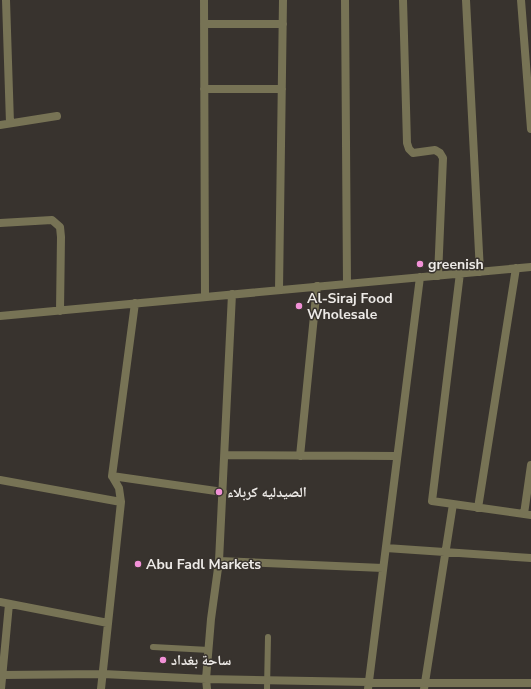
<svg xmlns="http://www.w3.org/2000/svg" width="531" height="689" viewBox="0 0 531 689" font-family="'Nunito Sans','Noto Naskh Arabic',sans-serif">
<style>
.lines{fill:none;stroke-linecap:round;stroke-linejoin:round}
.service{stroke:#777355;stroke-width:6}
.minor{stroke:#777355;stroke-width:8}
.poi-dot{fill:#f291d7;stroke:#38332e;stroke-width:1.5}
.labels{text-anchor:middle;stroke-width:3;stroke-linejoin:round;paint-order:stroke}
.poi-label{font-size:14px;font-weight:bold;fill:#edeae7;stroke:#38332e;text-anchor:start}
</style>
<rect width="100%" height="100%" fill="#38332e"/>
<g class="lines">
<path class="service" d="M153,647L209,650
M267,689L268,637"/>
<path class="minor" d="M6,0L10,123
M204,0L205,297
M345,0L347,284
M403,0L407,143L409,149L413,153L435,150L440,153L443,158L438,276
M466,0L480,272
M521,0L531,129
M204,24H283
M204,89H282
M0,125L57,116
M0,223L52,220L60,227L61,237L60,311
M460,273L432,501L531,515
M279,290L283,0
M0,316L531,267
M225,455L397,456
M300,456L317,286
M112,476L223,492
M0,480L121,502
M478,508L516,268
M524,514L531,465
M386,548L531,558
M219,561L383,568
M0,602L108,623
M2,675L103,674L206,679L425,683H531
M1,689L9,604
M101,689L121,502L119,488L112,476L135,303
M207,689L206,679L211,619L219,561L232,294
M368,689L420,277
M424,689L453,504"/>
</g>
<g class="poi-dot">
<circle cx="420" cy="264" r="4"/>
<circle cx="299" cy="306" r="4"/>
<circle cx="219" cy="492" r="4"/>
<circle cx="138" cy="564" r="4"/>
<circle cx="163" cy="660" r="4"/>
</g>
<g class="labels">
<g class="poi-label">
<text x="428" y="269">greenish</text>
<text x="307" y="303">Al-Siraj Food<tspan x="307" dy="16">Wholesale</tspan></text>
<text x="227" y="497">الصيدليه كربلاء</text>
<text x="146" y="569">Abu Fadl Markets</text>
<text x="171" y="665">ساحة بغداد</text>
</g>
</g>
</svg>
